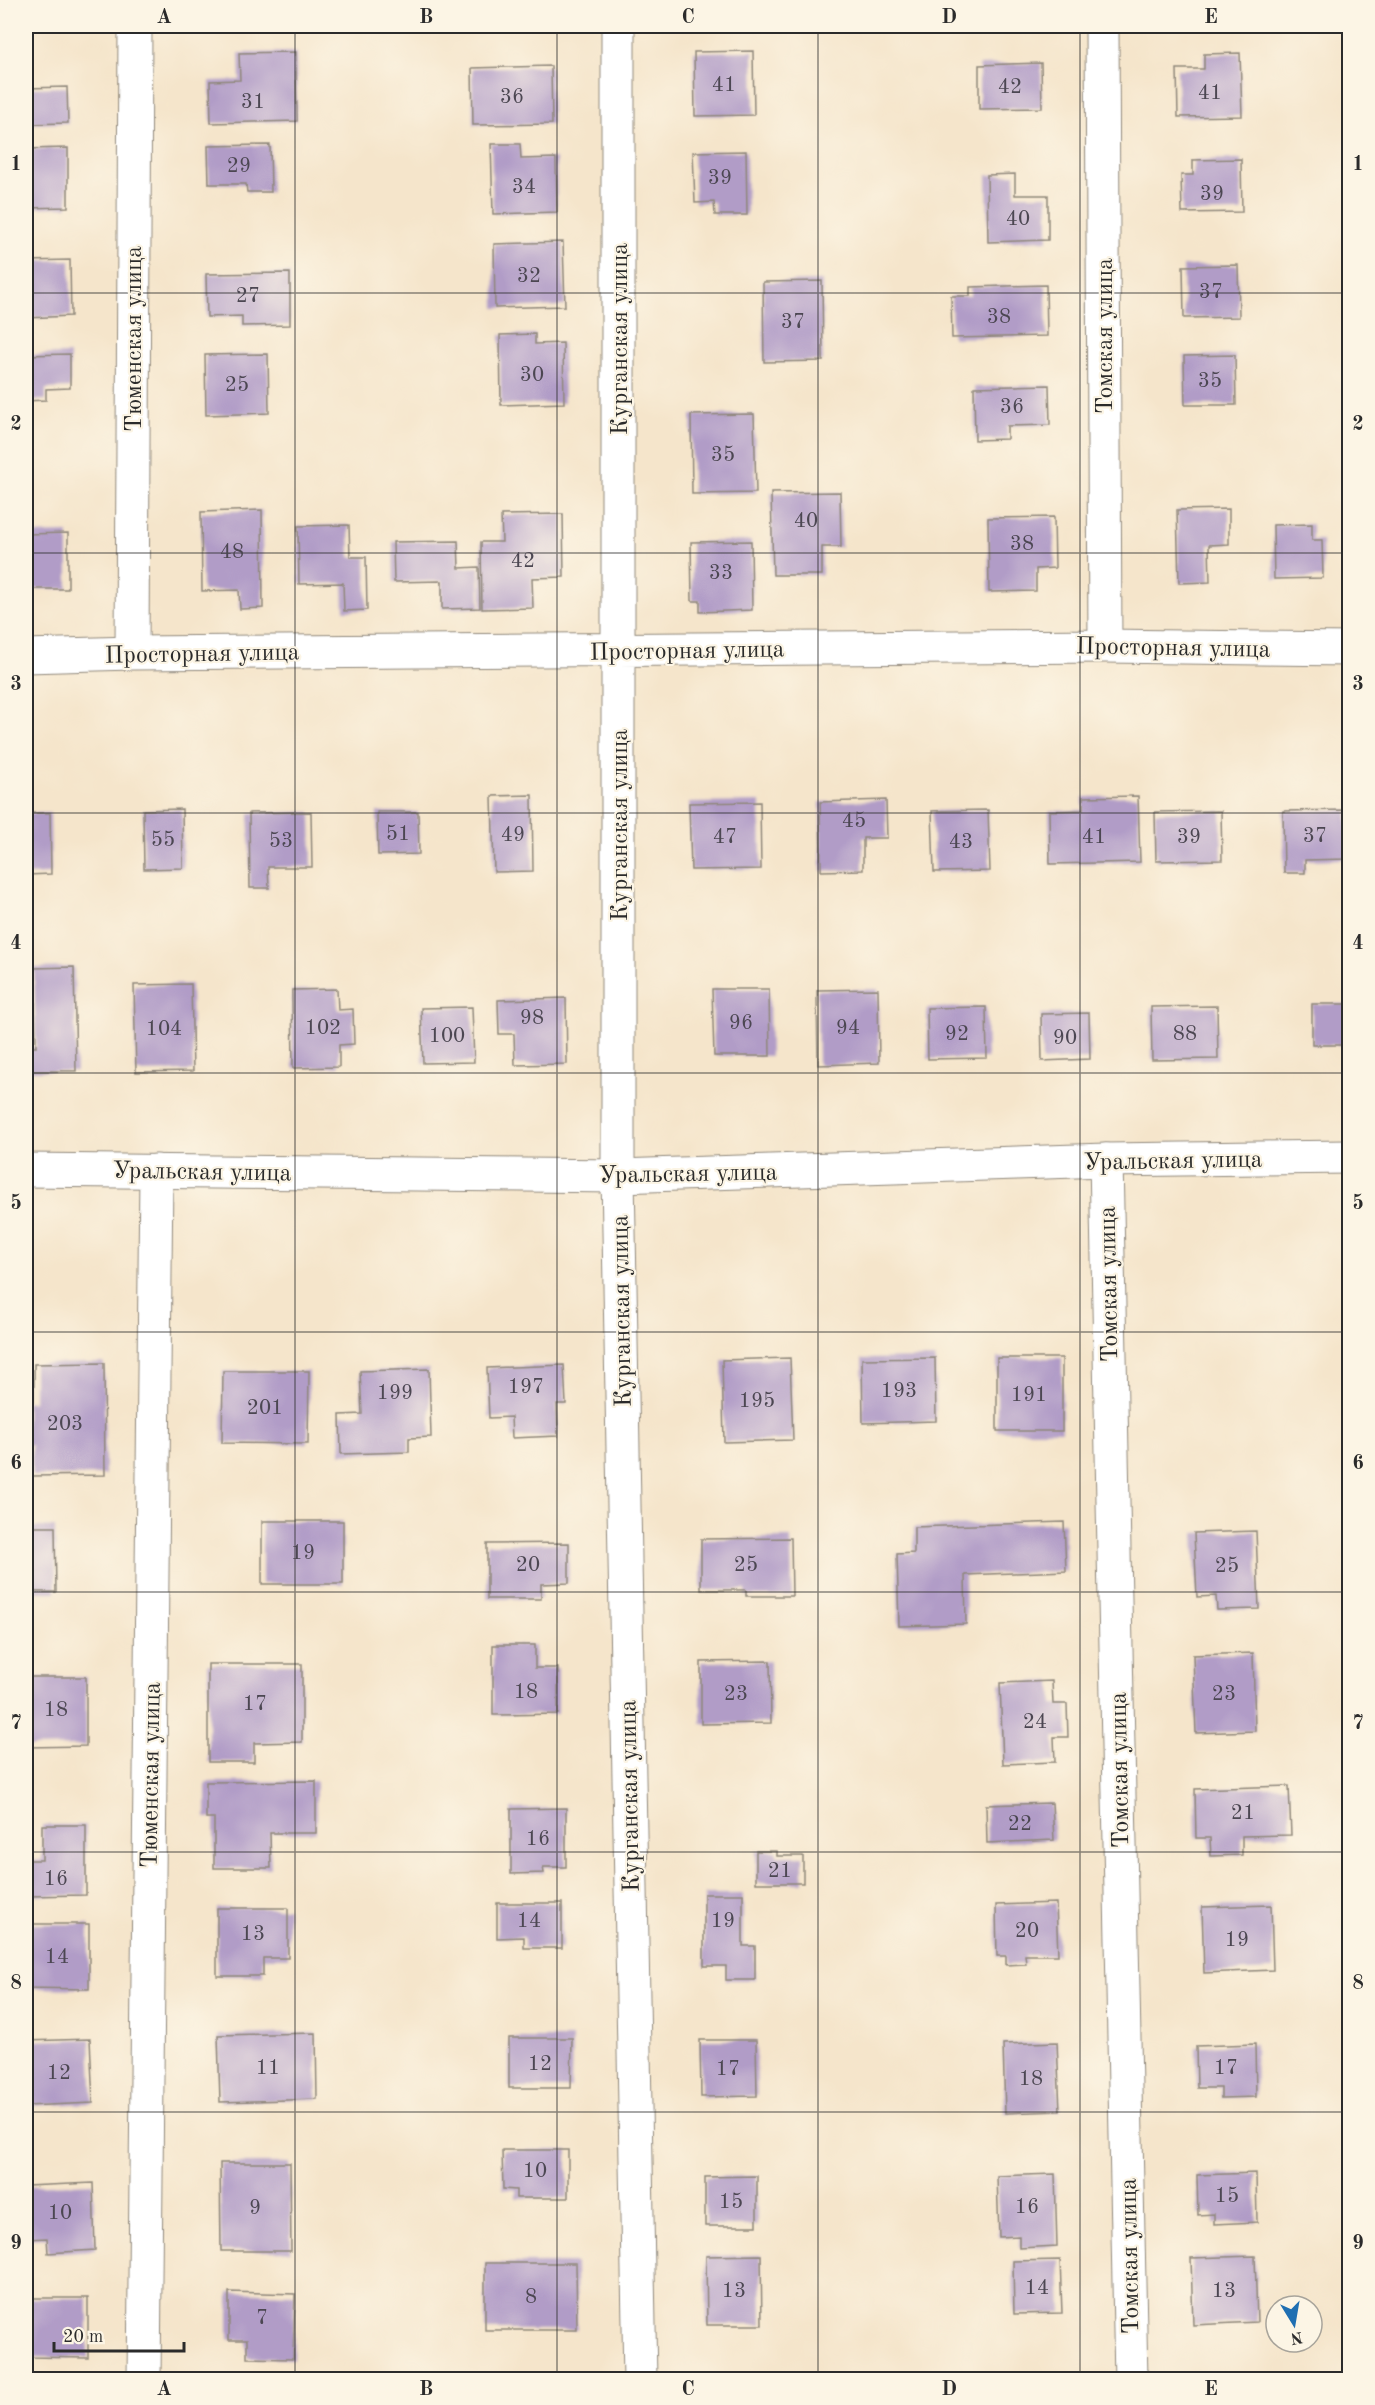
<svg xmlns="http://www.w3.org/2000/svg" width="1375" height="2405" viewBox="0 0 1375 2405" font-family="'Old Standard TT',serif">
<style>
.building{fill:#b19cc7}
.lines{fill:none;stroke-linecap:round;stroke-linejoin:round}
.street-casing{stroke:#90887b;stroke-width:35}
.primary-casing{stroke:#90887b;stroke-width:35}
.street{stroke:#fff;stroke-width:33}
.primary{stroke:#fff;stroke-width:33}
.grid{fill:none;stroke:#2b2b2b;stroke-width:1.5;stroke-opacity:0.55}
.labels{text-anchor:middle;stroke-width:4.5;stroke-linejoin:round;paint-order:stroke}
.number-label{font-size:21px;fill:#4c4752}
.street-label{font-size:24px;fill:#2b2b2b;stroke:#fcf5e5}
.neatline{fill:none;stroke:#2b2b2b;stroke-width:2}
.grid-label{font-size:20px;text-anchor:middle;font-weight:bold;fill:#2b2b2b}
</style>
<rect width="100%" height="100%" fill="#fcf5e5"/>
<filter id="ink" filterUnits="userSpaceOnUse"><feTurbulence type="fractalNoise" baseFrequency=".0167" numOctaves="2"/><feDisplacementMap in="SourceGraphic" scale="12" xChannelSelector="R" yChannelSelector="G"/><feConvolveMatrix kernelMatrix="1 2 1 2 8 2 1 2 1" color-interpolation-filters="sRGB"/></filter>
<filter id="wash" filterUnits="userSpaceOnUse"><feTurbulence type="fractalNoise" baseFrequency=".008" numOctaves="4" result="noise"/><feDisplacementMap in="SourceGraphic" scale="24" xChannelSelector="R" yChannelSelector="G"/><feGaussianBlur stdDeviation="1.35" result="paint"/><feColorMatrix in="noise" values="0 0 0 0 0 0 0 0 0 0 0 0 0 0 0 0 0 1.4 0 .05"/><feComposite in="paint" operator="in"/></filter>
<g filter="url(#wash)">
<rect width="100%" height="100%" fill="#f5e5cb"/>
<g id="blocks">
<path class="building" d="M753,51L754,115L695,116L694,52Z
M296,52L297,121L211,123L210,81L240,80L239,53Z
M1240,53L1242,116L1178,117L1177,69H1204V54Z
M1041,63L1042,108L979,109V65Z
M551,66L552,124L473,125L472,68Z
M67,87L68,123L26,124V88Z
M491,144H520L521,159L556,158L557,212L493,214Z
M270,145L271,192H247L246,184H209L208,146Z
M68,148V207L26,208V149Z
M746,151L747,215H715L714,202L695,203L693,152Z
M1241,159L1242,212L1182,213L1181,175H1193V160Z
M1015,174V195H1048V240L988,242L987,175Z
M563,242L565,306L495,308L494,244Z
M70,260L71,316L26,318V261Z
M1238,265L1239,317L1184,318L1183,266Z
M290,273V325L242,326V316L207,317L206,274Z
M822,281L823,361L764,362L763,282Z
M1046,285L1047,336L952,338L951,296H970V287Z
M535,334V344L563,343L564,403L501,405L500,335Z
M70,354V388L46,389V400L26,401V355Z
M268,354L269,413L206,415L205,355Z
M1235,355L1236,405H1185L1184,356Z
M1049,385L1050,425L1007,426V439L975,440L974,387Z
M754,414L756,493L692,494L691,415Z
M840,492L841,547H822V575H773L771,493Z
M1229,509V544L1209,545L1210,582L1179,583L1177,510Z
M262,510L263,608L240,609L239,590L202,591L201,512Z
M563,514L564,577L532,578L533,608L482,609L481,542H502L501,515Z
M1054,517L1055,568L1036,569V591L989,592L988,518Z
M1312,524V540H1322L1323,578L1274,579L1273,525Z
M349,525L350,557H366L367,610L344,611L343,583L299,584L298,526Z
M68,533V589H26V534Z
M458,541L459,568L479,567L480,608L442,609V581L394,582L393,542Z
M751,541L752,610L700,612V601H692L691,542Z
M532,795L533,871L494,872L492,796Z
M1138,796L1140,862L1050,864L1049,811L1083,810V797Z
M886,800L887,838H863V870L821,871L820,802Z
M760,802L761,869L691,870L689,803Z
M182,809L183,868L144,869L143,810Z
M988,810L990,871L934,872L932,811Z
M1347,810L1348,859L1305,860V873H1284L1283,811Z
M1221,811L1222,860L1156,861L1155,812Z
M311,812L312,867H268L269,888H250L249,813Z
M377,812H418L419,854L378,855Z
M26,813H50L51,874L26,875Z
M74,967L76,1071H26V1047H36L34,968Z
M191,984L193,1071L136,1072L134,985Z
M337,989L338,1010L353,1009L354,1044L339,1045V1067L293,1068L292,990Z
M712,989H769L770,1056H714Z
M878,989L879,1063L818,1065L817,990Z
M566,998L567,1064L515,1065L514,1034H499L498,1000Z
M1312,1004H1350V1045H1312Z
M1217,1006L1218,1059L1152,1060L1151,1007Z
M472,1007L474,1062L423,1063L421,1008Z
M986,1007L987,1058L928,1059L927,1008Z
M1089,1013L1090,1059L1042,1061L1041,1014Z
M790,1358L793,1440L724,1442L722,1360Z
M935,1358L936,1421L863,1423L862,1359Z
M997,1358H1062V1431H997Z
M104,1363L105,1475L32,1476L31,1445H26V1401L34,1402V1364Z
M564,1365L566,1404H557L558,1436L512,1438L511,1417L489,1418L487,1368Z
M429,1369L431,1437L409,1438V1452L341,1454L340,1415L362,1414L360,1371Z
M223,1371H309L308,1444L222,1443Z
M262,1521H343V1584H262Z
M1064,1522L1066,1571L965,1575L966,1624L899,1626L897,1554L914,1553V1527Z
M26,1527H55L56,1592H26Z
M1256,1531L1259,1609L1217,1610L1216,1596L1197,1597L1194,1533Z
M791,1538L792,1596H746V1590H701V1539Z
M569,1543V1583L541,1584V1599H487V1544Z
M493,1645H535V1668H558V1714L493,1715Z
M1253,1653L1255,1731L1196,1733L1193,1655Z
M770,1661L771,1723L701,1724V1662Z
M208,1664H302V1742L254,1743V1762H208Z
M26,1677H86V1746L26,1747Z
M1052,1681L1053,1704H1067L1068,1737H1054L1055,1762L1003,1764L1000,1683Z
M316,1781V1833H270L271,1868H214V1818H206V1782Z
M1289,1786L1291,1835L1242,1836V1855L1211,1856L1210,1838H1196L1195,1789Z
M1052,1803L1054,1840L987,1843L986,1805Z
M566,1808V1867H543L544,1873L511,1874V1809Z
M42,1825H86V1895L26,1896V1860H42Z
M756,1851H777V1856H803V1883H756Z
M704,1894H743V1946H755V1980H726V1966H704Z
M497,1903H562V1948H524V1937L497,1938Z
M1056,1903L1058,1955H1025L1026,1964L1006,1965V1956H997L996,1905Z
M1271,1905L1273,1970L1204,1973L1202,1907Z
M217,1908H288V1958H263V1976H217Z
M26,1924H89V1989L26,1988Z
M316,2033L317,2099L220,2102L218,2035Z
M509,2038H572L571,2088H509Z
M90,2039L93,2103L26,2106V2041Z
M700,2040H756L757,2096L701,2097Z
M1057,2042L1060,2111L1005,2113L1003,2044Z
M1255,2044L1256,2097L1221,2098V2088H1197L1196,2046Z
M502,2150H568V2198H516V2190L503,2189Z
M220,2163H290L291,2251H221Z
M1256,2173L1257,2222L1214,2224V2214L1198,2215L1197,2175Z
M1055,2174L1057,2246L1019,2248V2236L999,2237L997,2176Z
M757,2176V2226H705V2177Z
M93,2183L95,2250L48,2253L47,2238L26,2239V2186Z
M761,2255L762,2325H707L706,2256Z
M1255,2256L1257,2322L1193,2325L1191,2258Z
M1060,2260L1062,2313L1014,2314L1013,2261Z
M485,2263H576L577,2330H485Z
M229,2292L295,2294L293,2359L247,2358V2340H229Z
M29,2298H88V2358L29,2357Z"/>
</g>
</g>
<g filter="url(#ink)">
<use href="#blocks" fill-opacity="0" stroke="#90887b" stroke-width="1.5"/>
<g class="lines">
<g class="street-casing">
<path id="street" d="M618,26V1176L640,2380
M1102,26L1105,646
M132,653L135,26
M26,656L132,653L1105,646L1350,649
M1106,1160L1131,2380
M144,2380L156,1171"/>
</g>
<g class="primary-casing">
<path id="primary" d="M26,1170L618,1176L1106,1160L1350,1157"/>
</g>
<use href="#street" class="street"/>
<use href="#primary" class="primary"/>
</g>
</g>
<path class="grid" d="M295,26V2380M557,26V2380M818,26V2380M1080,26V2380M26,293H1350M26,553H1350M26,813H1350M26,1073H1350M26,1332H1350M26,1592H1350M26,1852H1350M26,2112H1350"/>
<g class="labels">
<g class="number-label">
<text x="724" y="91">41</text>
<text x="1010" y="93">42</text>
<text x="1210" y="99">41</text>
<text x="512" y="103">36</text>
<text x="253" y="108">31</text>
<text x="239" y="172">29</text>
<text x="720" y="184">39</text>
<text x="524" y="193">34</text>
<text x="1212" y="200">39</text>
<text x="1018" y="225">40</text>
<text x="529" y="282">32</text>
<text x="1211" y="298">37</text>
<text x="248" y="302">27</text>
<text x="999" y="323">38</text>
<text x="793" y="328">37</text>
<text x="532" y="381">30</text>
<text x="1210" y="387">35</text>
<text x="237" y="391">25</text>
<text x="1012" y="413">36</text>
<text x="723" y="461">35</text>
<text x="806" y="527">40</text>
<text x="1022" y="550">38</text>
<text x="232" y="558">48</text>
<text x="523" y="567">42</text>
<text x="721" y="579">33</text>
<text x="854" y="827">45</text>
<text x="398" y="840">51</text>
<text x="513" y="841">49</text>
<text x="1315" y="842">37</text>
<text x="725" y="843">47</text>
<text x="1094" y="843">41</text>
<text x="1189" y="843">39</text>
<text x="163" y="846">55</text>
<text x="281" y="847">53</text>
<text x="961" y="848">43</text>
<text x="532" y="1024">98</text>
<text x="741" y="1029">96</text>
<text x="323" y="1034">102</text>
<text x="848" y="1034">94</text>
<text x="164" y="1035">104</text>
<text x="957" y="1040">92</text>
<text x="1185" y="1040">88</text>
<text x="447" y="1042">100</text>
<text x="1065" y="1044">90</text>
<text x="526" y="1393">197</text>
<text x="899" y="1397">193</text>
<text x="395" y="1399">199</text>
<text x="1029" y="1401">191</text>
<text x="757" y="1407">195</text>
<text x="265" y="1414">201</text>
<text x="65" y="1430">203</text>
<text x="303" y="1559">19</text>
<text x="528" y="1571">20</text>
<text x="746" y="1571">25</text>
<text x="1227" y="1572">25</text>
<text x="526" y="1698">18</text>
<text x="736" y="1700">23</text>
<text x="1224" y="1700">23</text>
<text x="255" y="1710">17</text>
<text x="56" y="1716">18</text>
<text x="1035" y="1728">24</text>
<text x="1243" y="1819">21</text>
<text x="1020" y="1830">22</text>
<text x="538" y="1845">16</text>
<text x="780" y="1877">21</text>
<text x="56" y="1885">16</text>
<text x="529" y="1927">14</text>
<text x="723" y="1927">19</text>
<text x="1027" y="1937">20</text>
<text x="253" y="1940">13</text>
<text x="1237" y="1946">19</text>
<text x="57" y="1963">14</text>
<text x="540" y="2070">12</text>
<text x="268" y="2074">11</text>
<text x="1226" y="2074">17</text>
<text x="728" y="2075">17</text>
<text x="59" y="2079">12</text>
<text x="1031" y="2085">18</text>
<text x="535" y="2177">10</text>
<text x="1227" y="2202">15</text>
<text x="731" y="2208">15</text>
<text x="1027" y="2213">16</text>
<text x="255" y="2214">9</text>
<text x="60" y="2219">10</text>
<text x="1037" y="2294">14</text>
<text x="734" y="2297">13</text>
<text x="1224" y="2297">13</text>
<text x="531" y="2303">8</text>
<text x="262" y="2324">7</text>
</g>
<g class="street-label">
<text transform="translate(1104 336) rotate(-90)" y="8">Томская улица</text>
<text transform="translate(133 339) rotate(-90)" y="8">Тюменская улица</text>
<text transform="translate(619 339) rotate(-90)" y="8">Курганская улица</text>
<text transform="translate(1173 647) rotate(1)" y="8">Просторная улица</text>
<text transform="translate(687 650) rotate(-1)" y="8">Просторная улица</text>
<text transform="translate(202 653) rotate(-1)" y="8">Просторная улица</text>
<text transform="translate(619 825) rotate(-90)" y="8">Курганская улица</text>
<text transform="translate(1173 1160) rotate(-1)" y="8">Уральская улица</text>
<text transform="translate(202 1171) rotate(1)" y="8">Уральская улица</text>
<text transform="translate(688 1173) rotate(-1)" y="8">Уральская улица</text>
<text transform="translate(1108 1284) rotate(-91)" y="8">Томская улица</text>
<text transform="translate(621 1311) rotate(-91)" y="8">Курганская улица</text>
<text transform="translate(1119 1770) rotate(-91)" y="8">Томская улица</text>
<text transform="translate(150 1775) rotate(-89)" y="8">Тюменская улица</text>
<text transform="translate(629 1796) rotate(-91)" y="8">Курганская улица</text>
<text transform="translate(1129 2256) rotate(-91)" y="8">Томская улица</text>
</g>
</g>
<rect width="1375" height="2405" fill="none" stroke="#fcf5e5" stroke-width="66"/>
<g transform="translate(1294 2324) rotate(169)"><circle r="28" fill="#fcf5e5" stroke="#a8a49b" stroke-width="1.5"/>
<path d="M0-4.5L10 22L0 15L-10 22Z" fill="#1f6fb2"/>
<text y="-9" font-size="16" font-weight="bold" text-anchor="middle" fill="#2b2b2b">N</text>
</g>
<path d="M54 2342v9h130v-9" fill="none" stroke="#2b2b2b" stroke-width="3"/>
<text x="63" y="2342" font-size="18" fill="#2b2b2b" stroke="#fcf5e5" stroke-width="4.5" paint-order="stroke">20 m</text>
<rect x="33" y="33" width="1309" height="2339" class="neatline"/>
<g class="grid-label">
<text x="164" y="23">A</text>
<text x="426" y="23">B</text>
<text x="688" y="23">C</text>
<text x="949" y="23">D</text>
<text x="1211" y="23">E</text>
<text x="16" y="170">1</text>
<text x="1358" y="170">1</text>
<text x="16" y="430">2</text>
<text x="1358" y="430">2</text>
<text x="16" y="690">3</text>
<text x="1358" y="690">3</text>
<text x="16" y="949">4</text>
<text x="1358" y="949">4</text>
<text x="16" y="1209">5</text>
<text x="1358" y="1209">5</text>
<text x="16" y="1469">6</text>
<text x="1358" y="1469">6</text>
<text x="16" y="1729">7</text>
<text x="1358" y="1729">7</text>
<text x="16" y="1989">8</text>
<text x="1358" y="1989">8</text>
<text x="16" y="2249">9</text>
<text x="1358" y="2249">9</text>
<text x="164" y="2395">A</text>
<text x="426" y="2395">B</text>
<text x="688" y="2395">C</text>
<text x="949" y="2395">D</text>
<text x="1211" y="2395">E</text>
</g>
</svg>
